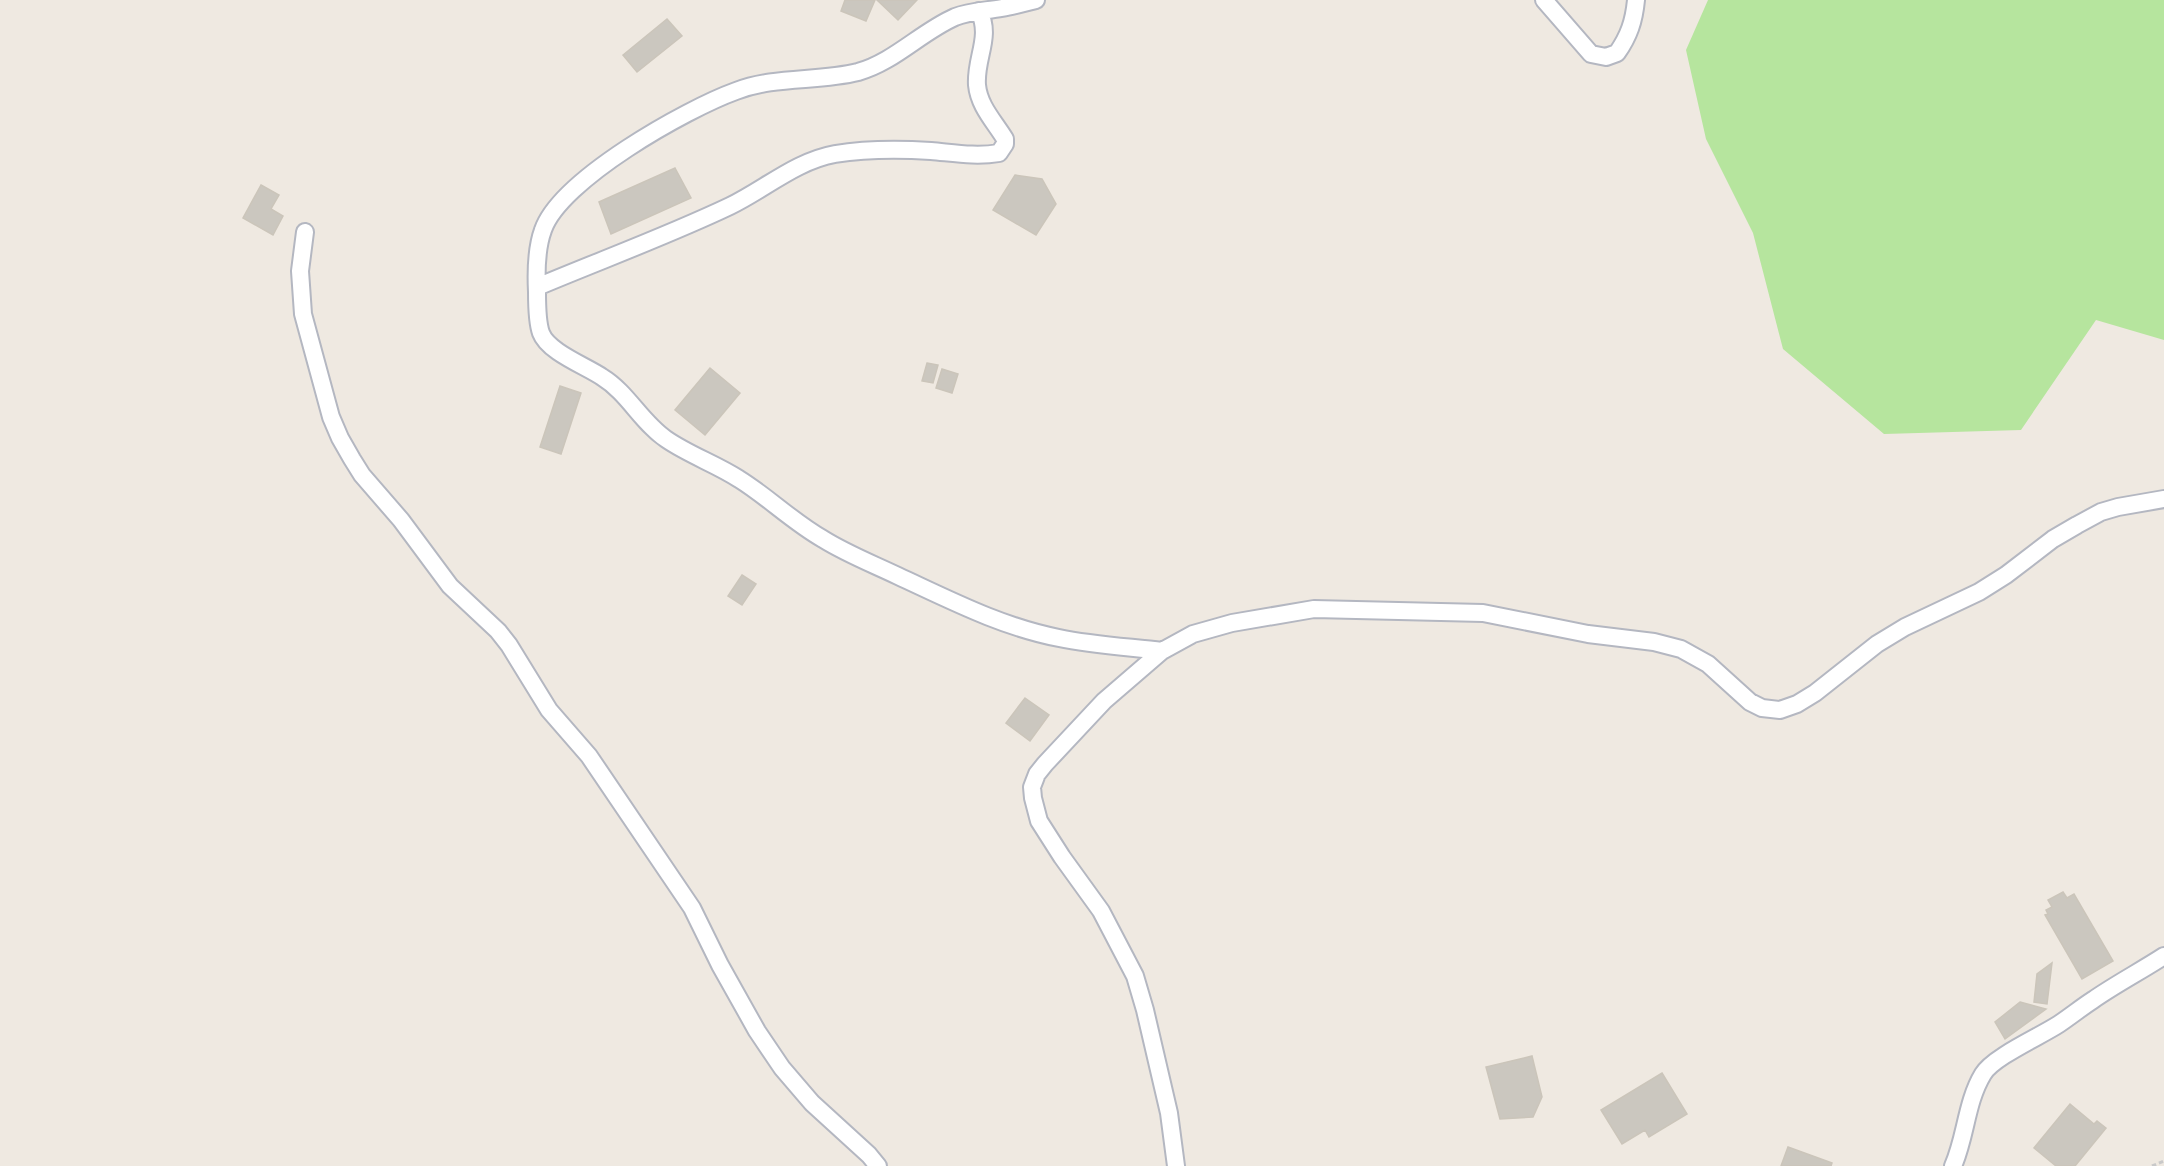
<svg xmlns="http://www.w3.org/2000/svg" width="2164" height="1166" viewBox="0 0 2164 1166" font-family="Overpass,sans-serif">
<style>
.green{fill:#b6e59e}
.building{fill:#cbc7bf;stroke:#cbc5ba;stroke-width:1.5}
.lines{fill:none;stroke-linecap:round;stroke-linejoin:round}
.minor-casing{stroke:#b4b7c1;stroke-width:20}
.path{stroke:#c9c9c9;stroke-width:3;stroke-dasharray:4.5 3;stroke-linecap:butt}
.minor{stroke:#fff;stroke-width:16}
</style>
<rect width="100%" height="100%" fill="#efe9e1"/>
<path class="green" d="M1708,0H2164V340L2096,320L2021,430L1884,434L1783,349L1753,233L1706,139L1686,50Z"/>
<path class="building" d="M845,0H875L866,21L841,11Z
M877,0H917L898,20Z
M667,19L682,36L637,72L623,55Z
M675,168L691,198L611,234L599,202Z
M1015,175L1042,179L1056,204L1036,235L993,210Z
M261,185L279,195L271,209L283,216L273,235L243,218Z
M927,363L938,365L933,383L922,381Z
M710,368L740,393L705,435L675,410Z
M942,369L958,374L952,393L936,388Z
M560,386L581,393L561,454L540,447Z
M742,575L756,584L742,605L728,596Z
M1025,698L1049,715L1030,741L1006,723Z
M2063,892L2067,898L2074,894L2113,961L2082,979L2045,915L2048,914L2046,910L2052,907L2048,900Z
M2052,963L2047,1004L2034,1002L2037,974Z
M2020,1002L2046,1009L2005,1039L1995,1022Z
M1532,1056L1542,1097L1533,1117L1500,1119L1486,1067Z
M1662,1073L1687,1114L1649,1137L1645,1130L1622,1144L1601,1110Z
M2070,1104L2094,1124L2097,1121L2106,1128L2075,1166H2056L2034,1148Z
M1788,1147L1832,1163L1831,1166H1781Z"/>
<g class="lines">
<g class="minor-casing">
<path id="minor" d="M1036,0C1024,3 1013,6 1002,8C986,11 970,11 955,17C921,32 894,62 858,72C818,82 775,76 736,91C686,109 560,180 543,230C536,249 536,272 537,292C537,304 537,322 541,333C548,352 586,366 602,377C628,393 641,422 666,439C689,455 716,464 739,479C768,497 793,522 823,539C847,554 873,564 898,576C950,600 1002,627 1059,638C1092,645 1128,647 1162,651
M1544,0L1591,54L1606,57L1617,53C1629,36 1634,21 1636,0
M305,232L300,271L303,314L331,417L340,438L352,459L362,475L401,520L450,586L498,631L509,645L549,710L589,756L692,908L720,965L757,1031L782,1068L812,1103L869,1155L878,1166
M537,287C601,260 667,236 730,206C765,189 796,161 835,154C866,149 900,149 931,151C954,153 976,157 999,153L1005,144V139C994,121 979,106 977,85C975,58 992,37 979,11
M1176,1166L1169,1113L1145,1010L1135,976L1101,911L1062,857L1039,821L1033,798L1032,787L1037,774L1045,764L1104,701L1162,651L1193,634L1232,623L1314,609L1483,613L1588,634L1654,642L1681,649L1708,664L1750,702L1762,708L1780,710L1797,704L1815,693L1877,644L1905,627L1979,592L2006,575L2053,539L2077,525L2101,512L2118,507L2164,499
M1953,1166C1966,1137 1966,1102 1983,1074C1993,1057 2041,1036 2059,1024C2071,1016 2082,1007 2093,1000C2116,984 2141,971 2164,956"/>
</g>
<path class="path" d="M2152,1166L2164,1161"/>
<use href="#minor" class="minor"/>
</g>
</svg>
